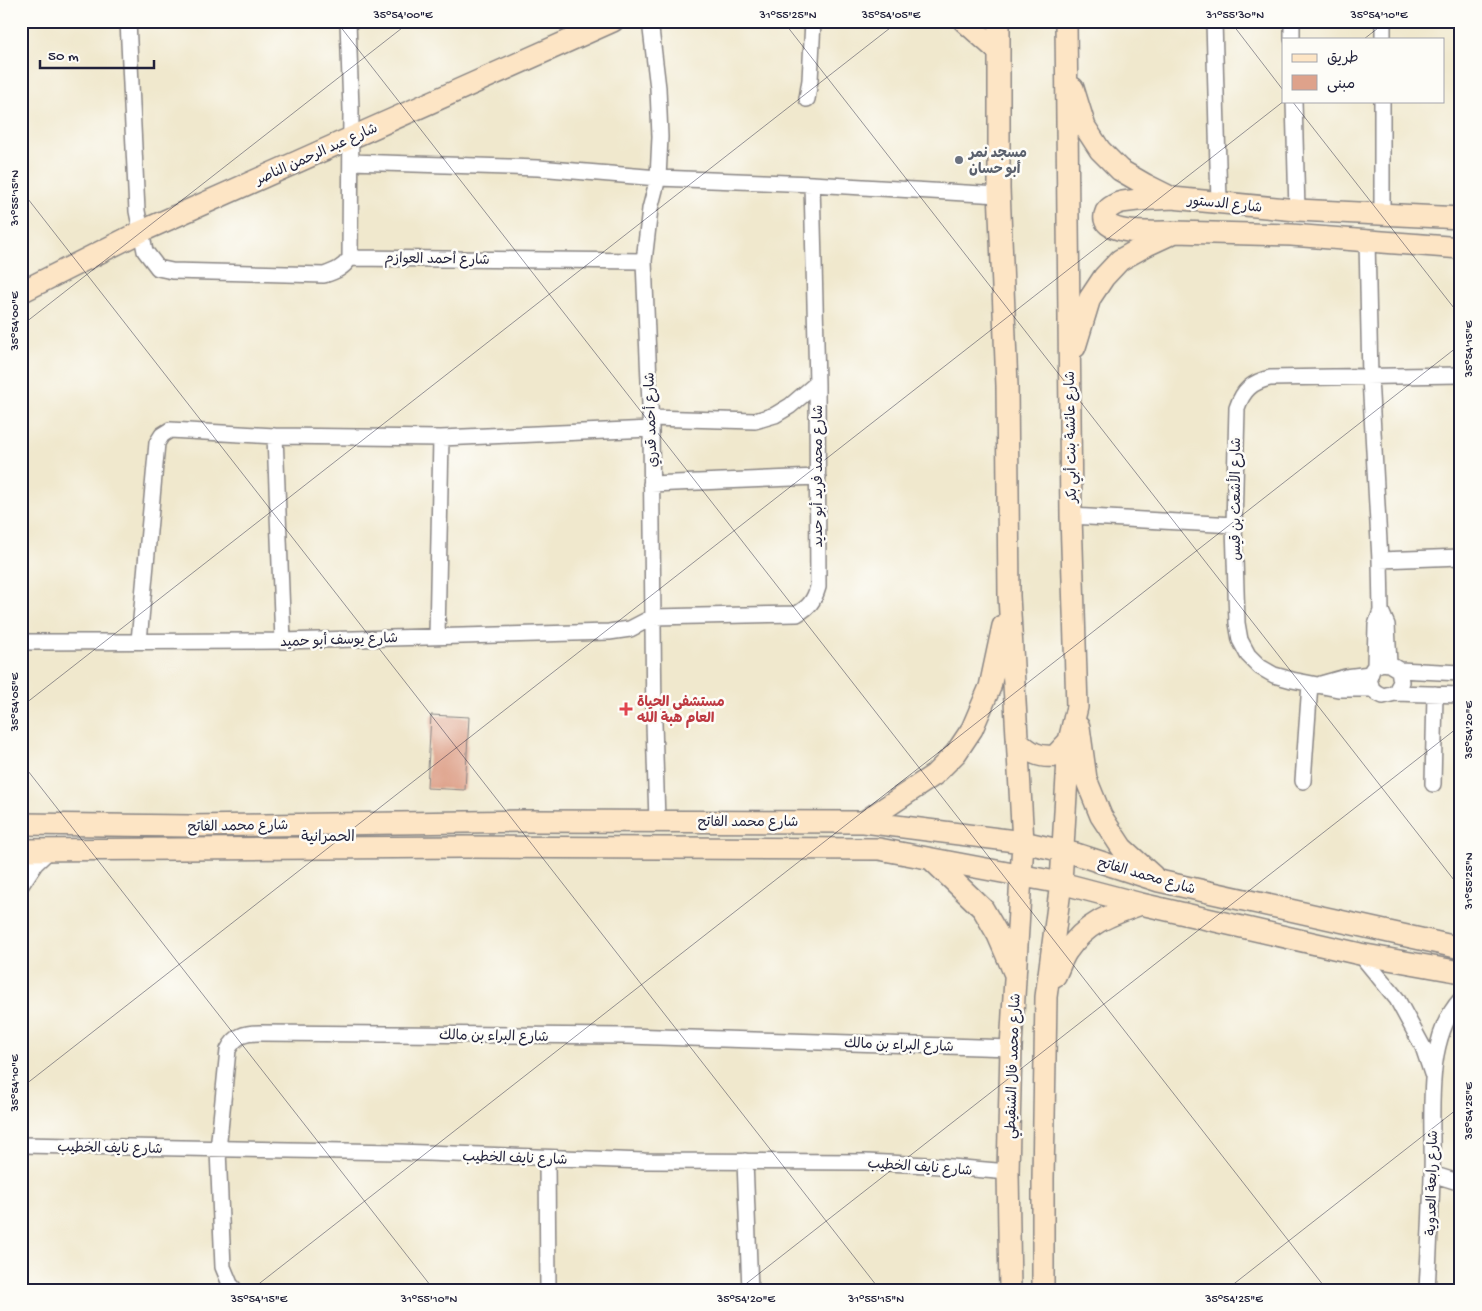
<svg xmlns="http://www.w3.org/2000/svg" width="1482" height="1311" viewBox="0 0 1482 1311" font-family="'Gochi Hand','Playpen Sans Arabic',sans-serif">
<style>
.building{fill:#dea28b}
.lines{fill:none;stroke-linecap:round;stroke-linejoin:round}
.street-casing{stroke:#898584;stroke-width:18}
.secondary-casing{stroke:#898584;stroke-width:24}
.street{stroke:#fff;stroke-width:15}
.secondary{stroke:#fde5c5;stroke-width:21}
.ticks{fill:none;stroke:#22223b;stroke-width:1;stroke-opacity:0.45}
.worship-dot{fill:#6b7280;stroke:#fdfcf7;stroke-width:2}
.health-dot{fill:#e0444e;stroke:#fdfcf7;stroke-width:2}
.labels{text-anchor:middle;stroke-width:5;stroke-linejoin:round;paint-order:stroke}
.worship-label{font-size:14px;font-weight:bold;fill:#5b616d;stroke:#fdfcf7;text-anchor:start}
.street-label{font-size:14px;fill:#22223b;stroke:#fdfcf7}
.health-label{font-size:14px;font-weight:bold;fill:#be3a42;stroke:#fdfcf7;text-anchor:start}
.neighbourhood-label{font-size:15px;fill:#22223b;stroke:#fdfcf7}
.neatline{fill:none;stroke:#22223b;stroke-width:2}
.ticks-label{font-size:12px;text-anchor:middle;fill:#22223b}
</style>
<rect width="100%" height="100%" fill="#fdfcf7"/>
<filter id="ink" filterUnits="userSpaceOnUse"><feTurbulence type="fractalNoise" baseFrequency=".02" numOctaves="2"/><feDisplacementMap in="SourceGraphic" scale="10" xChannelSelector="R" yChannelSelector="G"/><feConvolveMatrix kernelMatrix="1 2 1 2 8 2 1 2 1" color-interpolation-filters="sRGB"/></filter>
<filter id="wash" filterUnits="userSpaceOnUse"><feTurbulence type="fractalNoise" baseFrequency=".0096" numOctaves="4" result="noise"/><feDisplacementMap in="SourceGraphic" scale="20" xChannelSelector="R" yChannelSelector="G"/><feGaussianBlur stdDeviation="1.12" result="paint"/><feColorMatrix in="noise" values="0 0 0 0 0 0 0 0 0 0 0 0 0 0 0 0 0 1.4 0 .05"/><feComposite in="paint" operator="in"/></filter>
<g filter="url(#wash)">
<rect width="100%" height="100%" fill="#f0e8cd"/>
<g id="blocks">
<path class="building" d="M431,715L469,717L465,790L427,788Z"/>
</g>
</g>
<g filter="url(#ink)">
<use href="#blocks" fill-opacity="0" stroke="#898584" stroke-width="1"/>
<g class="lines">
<g class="street-casing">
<path id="street" d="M128,21L137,211L145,251L158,268L172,271L324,275C336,271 343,268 350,258
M348,21L351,110L350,258L644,261
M650,21L658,88L660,137L658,178L650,209L644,261L651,429L654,723L657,821
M1214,21L1219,202
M1292,21V39
M1383,39V21
M807,99L810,80L813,21
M1294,101L1297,210
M351,162L538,168L658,178L812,184L999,195
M1382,214V101
M1367,241L1370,377L1380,560L1381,611L1376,625L1375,666
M650,418L755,421L775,415L790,406L817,383
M275,436L283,641
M651,484L818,477
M1071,516L1234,525
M1380,560L1461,557
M1381,611L1387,625L1389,664
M437,636L441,438
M139,641L157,443L162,435L170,430L275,436L441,438L651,429
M21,642L283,641L609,632L630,629L653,617L797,614C809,607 814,601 818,587L817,383L812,184
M1399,670L1461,673
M1321,684L1346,677L1370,674
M1372,689H1338L1292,680L1274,675L1260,667L1248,655L1240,640L1237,623L1234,525L1237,408C1243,390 1252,382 1270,378L1461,375
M1395,693L1401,682L1399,670L1389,664L1382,663L1375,666L1372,670L1369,679L1372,689L1377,693L1383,696L1395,693L1461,695
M1303,781L1310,684
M1433,784L1435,694
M21,885L35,864L51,849
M1360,954L1397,999L1423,1047L1432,1074
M21,1145L398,1152L644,1161L866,1162L928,1165L1008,1172
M547,1159L548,1290
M745,1161L750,1290
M1432,1174L1461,1183
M235,1290L230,1284L223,1267L218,1150L228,1050C235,1036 244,1033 259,1033L627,1036L1011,1048
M1427,1290C1429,1252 1431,1214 1432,1176C1434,1123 1422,1041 1461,999"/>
</g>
<g class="secondary-casing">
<path id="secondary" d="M964,21L999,52
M999,21V189L1007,386L1009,596L1023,842L1011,1048L1008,1172L1010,1290
M1073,88L1085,127L1100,150L1120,170L1146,185L1172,198L1297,210L1461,218
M1170,232C1158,232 1095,236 1106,212C1109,207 1117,203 1122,202C1138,199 1156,199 1172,198
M21,292L140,232L613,21
M1075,347L1090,298L1104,277L1120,260L1147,245L1175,232L1291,235L1461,248
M1079,727L1086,779L1101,816L1122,848L1153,876
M1018,741C1029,752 1039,758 1055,756L1069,741
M864,822L934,775L956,753L972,729L990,687L1003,626
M21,824L190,826L526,821L864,822L1023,842L1076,854L1159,881L1461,948
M21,850L467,847L879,849L1061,883L1141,904L1360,954L1461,972
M931,859L983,909L998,935L1014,972
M1055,976C1059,968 1062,958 1067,951C1086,923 1110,915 1141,904
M1043,1290V1179L1046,997L1061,883L1069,741L1077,707L1071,516L1066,21"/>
</g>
<use href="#street" class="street"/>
<use href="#secondary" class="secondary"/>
</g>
</g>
<path class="ticks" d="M336,21L1327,1290M783,21L1461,889M1230,21L1283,90M1364,39L1387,21M1292,101L1461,317M21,190L880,1290M21,326L411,21M21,707L899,21M21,762L434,1290M21,1088L1284,101M251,1290L1461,344M738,1290L1461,725M1226,1290L1461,1106"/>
<circle class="worship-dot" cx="959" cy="160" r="5"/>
<path class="health-dot" d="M623.5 701.5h5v5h5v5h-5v5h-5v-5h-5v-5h5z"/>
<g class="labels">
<g class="worship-label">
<text x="969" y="157">مسجد نمر<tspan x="969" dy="16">أبو حسان</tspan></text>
</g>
<g class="street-label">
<text transform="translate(316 153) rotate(-24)" y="5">شارع عبد الرحمن الناصر</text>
<text transform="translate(1225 203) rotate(6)" y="5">شارع الدستور</text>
<text transform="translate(437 258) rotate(1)" y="5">شارع أحمد العوازم</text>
<text transform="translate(650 420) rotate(-92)" y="5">شارع أحمد قدري</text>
<text transform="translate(1070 437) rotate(-91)" y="5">شارع عائشة بنت أبي بكر</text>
<text transform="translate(817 476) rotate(-90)" y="5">شارع محمد فريد أبو حديد</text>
<text transform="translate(1235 499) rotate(-90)" y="5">شارع الأشعث بن قيس</text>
<text transform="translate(339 639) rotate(-2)" y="5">شارع يوسف أبو حميد</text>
<text x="748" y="826">شارع محمد الفاتح</text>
<text transform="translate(238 825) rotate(-1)" y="5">شارع محمد الفاتح</text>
<text transform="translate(1147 875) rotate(16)" y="5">شارع محمد الفاتح</text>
<text transform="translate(494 1035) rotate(1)" y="5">شارع البراء بن مالك</text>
<text transform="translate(899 1044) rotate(2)" y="5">شارع البراء بن مالك</text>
<text transform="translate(1012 1066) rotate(-88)" y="5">شارع محمد فال الشنقيطي</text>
<text transform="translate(110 1147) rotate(1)" y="5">شارع نايف الخطيب</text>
<text transform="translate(515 1157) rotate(2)" y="5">شارع نايف الخطيب</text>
<text transform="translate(920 1166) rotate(4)" y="5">شارع نايف الخطيب</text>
<text transform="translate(1431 1183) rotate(-89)" y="5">شارع رابعة العدوية</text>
</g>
<g class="health-label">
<text x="637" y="706">مستشفى الحياة<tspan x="637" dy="16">العام هبة الله</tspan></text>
</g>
<g class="neighbourhood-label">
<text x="328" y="841">الحمرانية</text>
</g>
</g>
<rect width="1482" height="1311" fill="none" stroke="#fdfcf7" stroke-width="55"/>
<rect x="1282" y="38" width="162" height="65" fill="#fdfcf7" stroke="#a5a5ac"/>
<rect x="1292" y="54" width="25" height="8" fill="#fde5c5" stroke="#a5a5ac"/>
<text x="1327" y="62" font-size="15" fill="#22223b">طريق</text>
<rect x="1292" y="75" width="25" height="15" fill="#dea28b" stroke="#a5a5ac"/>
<text x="1327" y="88" font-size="15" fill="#22223b">مبنى</text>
<path d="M40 60v8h114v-8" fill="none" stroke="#22223b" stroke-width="2.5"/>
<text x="48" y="60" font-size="15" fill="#22223b" stroke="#fdfcf7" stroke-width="4" paint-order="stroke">50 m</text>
<rect x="28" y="28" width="1426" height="1256" class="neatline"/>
<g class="ticks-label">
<text x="403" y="18">35°54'00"E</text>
<text x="788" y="18">31°55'25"N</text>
<text x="891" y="18">35°54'05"E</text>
<text x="1235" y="18">31°55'30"N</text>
<text x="1379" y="18">35°54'10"E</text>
<text transform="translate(14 198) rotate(-90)" y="4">31°55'15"N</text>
<text transform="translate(14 321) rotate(-90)" y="4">35°54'00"E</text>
<text transform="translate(1468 349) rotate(-90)" y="4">35°54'15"E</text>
<text transform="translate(14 702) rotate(-90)" y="4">35°54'05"E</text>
<text transform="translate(1468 730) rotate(-90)" y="4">35°54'20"E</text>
<text transform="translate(1468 881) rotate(-90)" y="4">31°55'25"N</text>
<text transform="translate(14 1083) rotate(-90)" y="4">35°54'10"E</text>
<text transform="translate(1468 1111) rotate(-90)" y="4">35°54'25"E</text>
<text x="259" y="1302">35°54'15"E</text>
<text x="429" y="1302">31°55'10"N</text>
<text x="746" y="1302">35°54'20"E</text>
<text x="876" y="1302">31°55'15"N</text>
<text x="1234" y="1302">35°54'25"E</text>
</g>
</svg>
